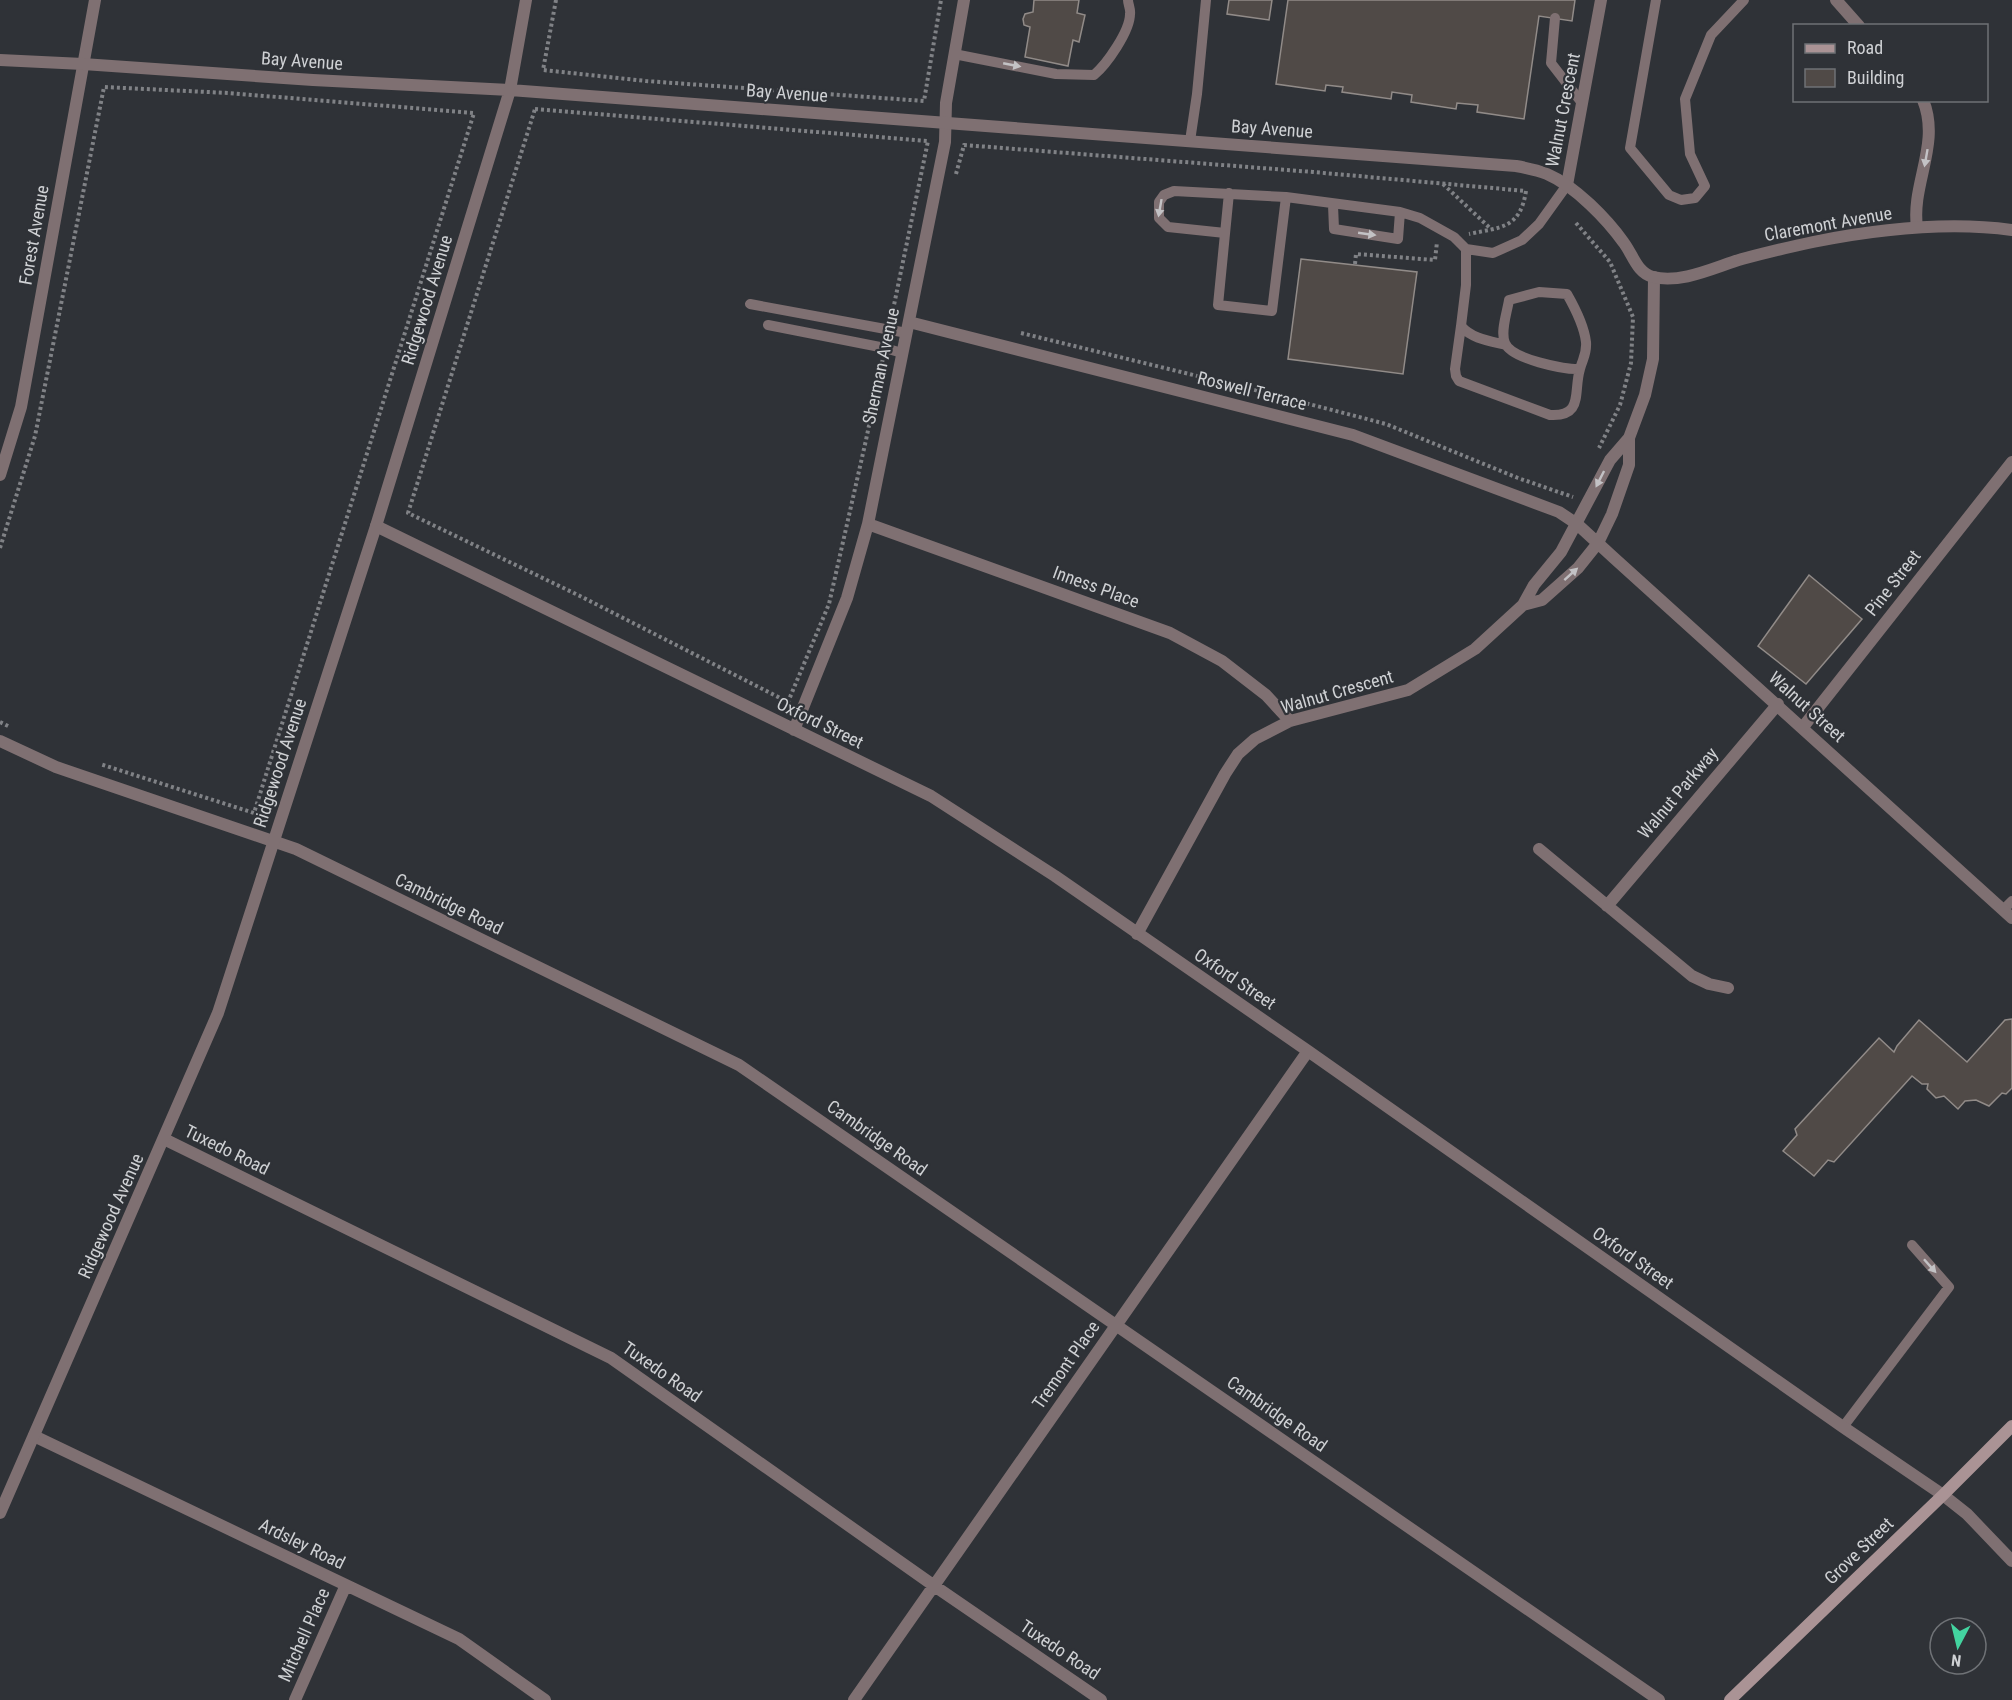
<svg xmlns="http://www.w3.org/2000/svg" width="2012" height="1700" viewBox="0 0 2012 1700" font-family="'Roboto Condensed',sans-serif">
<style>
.building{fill:#504a47;stroke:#918b88;stroke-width:1.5}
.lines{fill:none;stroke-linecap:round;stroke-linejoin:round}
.path{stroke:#808286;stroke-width:4;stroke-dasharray:3 3;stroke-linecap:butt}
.service{stroke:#7f7072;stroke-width:10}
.minor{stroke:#7f7072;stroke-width:12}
.tertiary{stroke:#7f7072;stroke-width:12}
.secondary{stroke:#aa9395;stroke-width:12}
.oneway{fill:#c3c2c5}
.labels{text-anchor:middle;stroke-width:4.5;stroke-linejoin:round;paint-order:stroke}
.street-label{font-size:18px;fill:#cfd1d4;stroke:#2f3237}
</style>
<rect width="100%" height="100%" fill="#2f3237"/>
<path class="building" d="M1034,0H1079L1077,13L1085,15L1079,42L1073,40L1068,66L1025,57L1030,27L1024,25L1023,19L1025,14L1033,12Z
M1229,0H1272L1269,20L1227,14Z
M1288,0H1575L1572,21L1539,16L1524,119L1477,112L1478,105L1457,103L1456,109L1411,102L1412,95L1392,92L1391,99L1342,92L1343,87L1326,85L1325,91L1276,84Z
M1301,259L1417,272L1403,374L1288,359Z
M1809,575L1862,619L1806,684L1758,646Z
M2012,1019V1088L2006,1094L2002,1093L1989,1106L1976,1100L1965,1101L1958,1109L1944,1096L1936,1098L1927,1089L1928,1084H1922L1912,1076L1834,1162L1828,1160L1814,1176L1783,1151L1797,1135L1795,1129L1879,1038L1894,1052L1897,1046L1919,1020L1967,1062L2005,1020Z"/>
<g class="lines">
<path class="path" d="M556,0L543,70L646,81L924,101L941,0
M535,109L928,141L866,440L829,604L788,702L580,596L408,513Z
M956,174L964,145L1313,172L1526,191C1520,229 1501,227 1469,234
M1443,184L1491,229
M1576,223L1610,262L1633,317L1631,363L1620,405L1599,448
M1355,264L1356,254L1435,260L1437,242
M1021,333L1259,391L1386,424L1518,478L1573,497
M0,548L35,436L104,87L228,93L474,113L254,813L100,764
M0,722L10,727"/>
<path class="service" d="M1656,0L1630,148L1669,195L1681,200L1695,198L1705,186L1690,154L1685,99L1711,35L1744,0
M1555,18L1551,63L1582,103
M954,54L1056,74L1094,75C1107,64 1130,31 1130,14C1131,10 1128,4 1128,0
M1190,141L1197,94L1206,0
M1229,193L1218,305L1272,311L1286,197
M1333,205L1334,229L1398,239L1400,212
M1225,233L1168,227L1159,218V202L1164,195L1174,191L1286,197L1400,212L1420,218L1454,237L1466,249L1493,253L1522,240L1539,224L1567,185
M1466,249V285L1461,326C1472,339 1490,341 1506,345
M750,304L907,333
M768,325L885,348L902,353
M1461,326L1455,369L1456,376L1459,381L1550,415C1584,417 1573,392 1580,369C1583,358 1587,354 1586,342C1584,325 1575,308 1567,294L1539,292L1509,300C1507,313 1500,332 1505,343C1511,359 1565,370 1580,369
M2003,910L2012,901
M1843,1427L1949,1287L1912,1245"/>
<path class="minor" d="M1836,0L1859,26
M1567,185L1601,0
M1917,227C1911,184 1941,144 1923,100
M909,322L1353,435L1559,512L1577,524L1614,558L2012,918
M0,475L21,407L95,0
M868,524L1170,633L1222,661L1266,695L1290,721
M376,526L931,796L1055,876L1308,1051L1843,1427L1943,1495L1967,1514L2012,1561
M1523,605L1542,600L1578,568L1598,543L1612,514L1629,465V438
M1803,727L2012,462
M794,730L847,598L868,524L945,142L946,103L964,0
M0,741L56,767L296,849L739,1065L1659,1700
M1539,849L1692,976L1709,984L1728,988
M1607,906L1778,704
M1137,934L1225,774L1238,754L1255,739L1290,721L1408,690L1475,649L1523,605L1534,585L1561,552L1610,460L1629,438L1645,395L1653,359L1654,277
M164,1139L611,1358L933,1585L1101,1700
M34,1436L459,1639L545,1700
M295,1700L346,1585
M854,1700L1308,1051"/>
<path class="tertiary" d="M0,60L83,64L313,80L510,90L1516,166C1527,168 1537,170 1547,174C1575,186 1607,219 1624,243C1633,255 1637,273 1653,277C1682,284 1715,267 1742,259C1765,253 1789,247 1813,242C1878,229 1946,221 2012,230
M0,1513L218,1013L376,526L510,90L526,0"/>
<path class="secondary" d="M1730,1700L1943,1495L2012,1426"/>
</g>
<defs><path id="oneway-solid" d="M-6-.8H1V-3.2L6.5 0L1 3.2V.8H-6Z" transform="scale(1.5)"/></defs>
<g class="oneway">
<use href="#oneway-solid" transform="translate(1012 65) rotate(11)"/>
<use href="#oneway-solid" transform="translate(1926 158) rotate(100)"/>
<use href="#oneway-solid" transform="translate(1160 208) rotate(100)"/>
<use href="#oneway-solid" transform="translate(1367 234) rotate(8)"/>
<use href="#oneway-solid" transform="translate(1600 479) rotate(117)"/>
<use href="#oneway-solid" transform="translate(1571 574) rotate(-42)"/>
<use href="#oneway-solid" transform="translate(1930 1266) rotate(48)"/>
</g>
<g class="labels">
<g class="street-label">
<text transform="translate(302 61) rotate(4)" y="6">Bay Avenue</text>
<text transform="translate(787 93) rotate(4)" y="6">Bay Avenue</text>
<text transform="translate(1563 110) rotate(-79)" y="6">Walnut Crescent</text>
<text transform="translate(1272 129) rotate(4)" y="6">Bay Avenue</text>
<text transform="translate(1828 224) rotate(-10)" y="6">Claremont Avenue</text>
<text transform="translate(34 235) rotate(-80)" y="6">Forest Avenue</text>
<text transform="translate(427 300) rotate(-73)" y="6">Ridgewood Avenue</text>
<text transform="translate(881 366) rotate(-78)" y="6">Sherman Avenue</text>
<text transform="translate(1252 391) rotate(14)" y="6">Roswell Terrace</text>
<text transform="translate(1893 583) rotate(-52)" y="6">Pine Street</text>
<text transform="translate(1096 587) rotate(20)" y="6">Inness Place</text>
<text transform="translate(1337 692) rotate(-16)" y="6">Walnut Crescent</text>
<text transform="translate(1807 707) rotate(42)" y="6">Walnut Street</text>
<text transform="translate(820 723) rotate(26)" y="6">Oxford Street</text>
<text transform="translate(280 763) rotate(-72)" y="6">Ridgewood Avenue</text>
<text transform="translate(1678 793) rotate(-50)" y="6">Walnut Parkway</text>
<text transform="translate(449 904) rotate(26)" y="6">Cambridge Road</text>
<text transform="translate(1235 979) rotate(34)" y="6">Oxford Street</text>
<text transform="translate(877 1138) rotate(35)" y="6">Cambridge Road</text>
<text transform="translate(227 1150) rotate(26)" y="6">Tuxedo Road</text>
<text transform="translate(111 1216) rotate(-66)" y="6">Ridgewood Avenue</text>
<text transform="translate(1633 1258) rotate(35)" y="6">Oxford Street</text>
<text transform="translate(1066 1365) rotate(-55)" y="6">Tremont Place</text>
<text transform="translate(662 1372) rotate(35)" y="6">Tuxedo Road</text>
<text transform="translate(1277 1414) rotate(35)" y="6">Cambridge Road</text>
<text transform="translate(302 1544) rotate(26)" y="6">Ardsley Road</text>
<text transform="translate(1859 1551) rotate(-44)" y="6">Grove Street</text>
<text transform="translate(304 1635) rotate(-66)" y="6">Mitchell Place</text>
<text transform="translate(1060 1650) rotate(34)" y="6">Tuxedo Road</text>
</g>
</g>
<rect x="1793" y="24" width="195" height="78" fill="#2f3237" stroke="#6f7276" stroke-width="1.5"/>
<rect x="1805" y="44" width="30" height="9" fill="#aa9395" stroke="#6f7276" stroke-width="1.5"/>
<text x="1847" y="54" font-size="18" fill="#cfd1d4">Road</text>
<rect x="1805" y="69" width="30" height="18" fill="#504a47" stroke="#6f7276" stroke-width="1.5"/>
<text x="1847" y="84" font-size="18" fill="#cfd1d4">Building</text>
<g transform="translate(1958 1646) rotate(187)"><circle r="28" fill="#2f3237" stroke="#6f7276" stroke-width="1.5"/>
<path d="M0-4.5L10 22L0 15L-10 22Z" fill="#43d4a0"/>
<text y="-9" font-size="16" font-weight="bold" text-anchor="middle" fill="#cfd1d4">N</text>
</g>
</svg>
